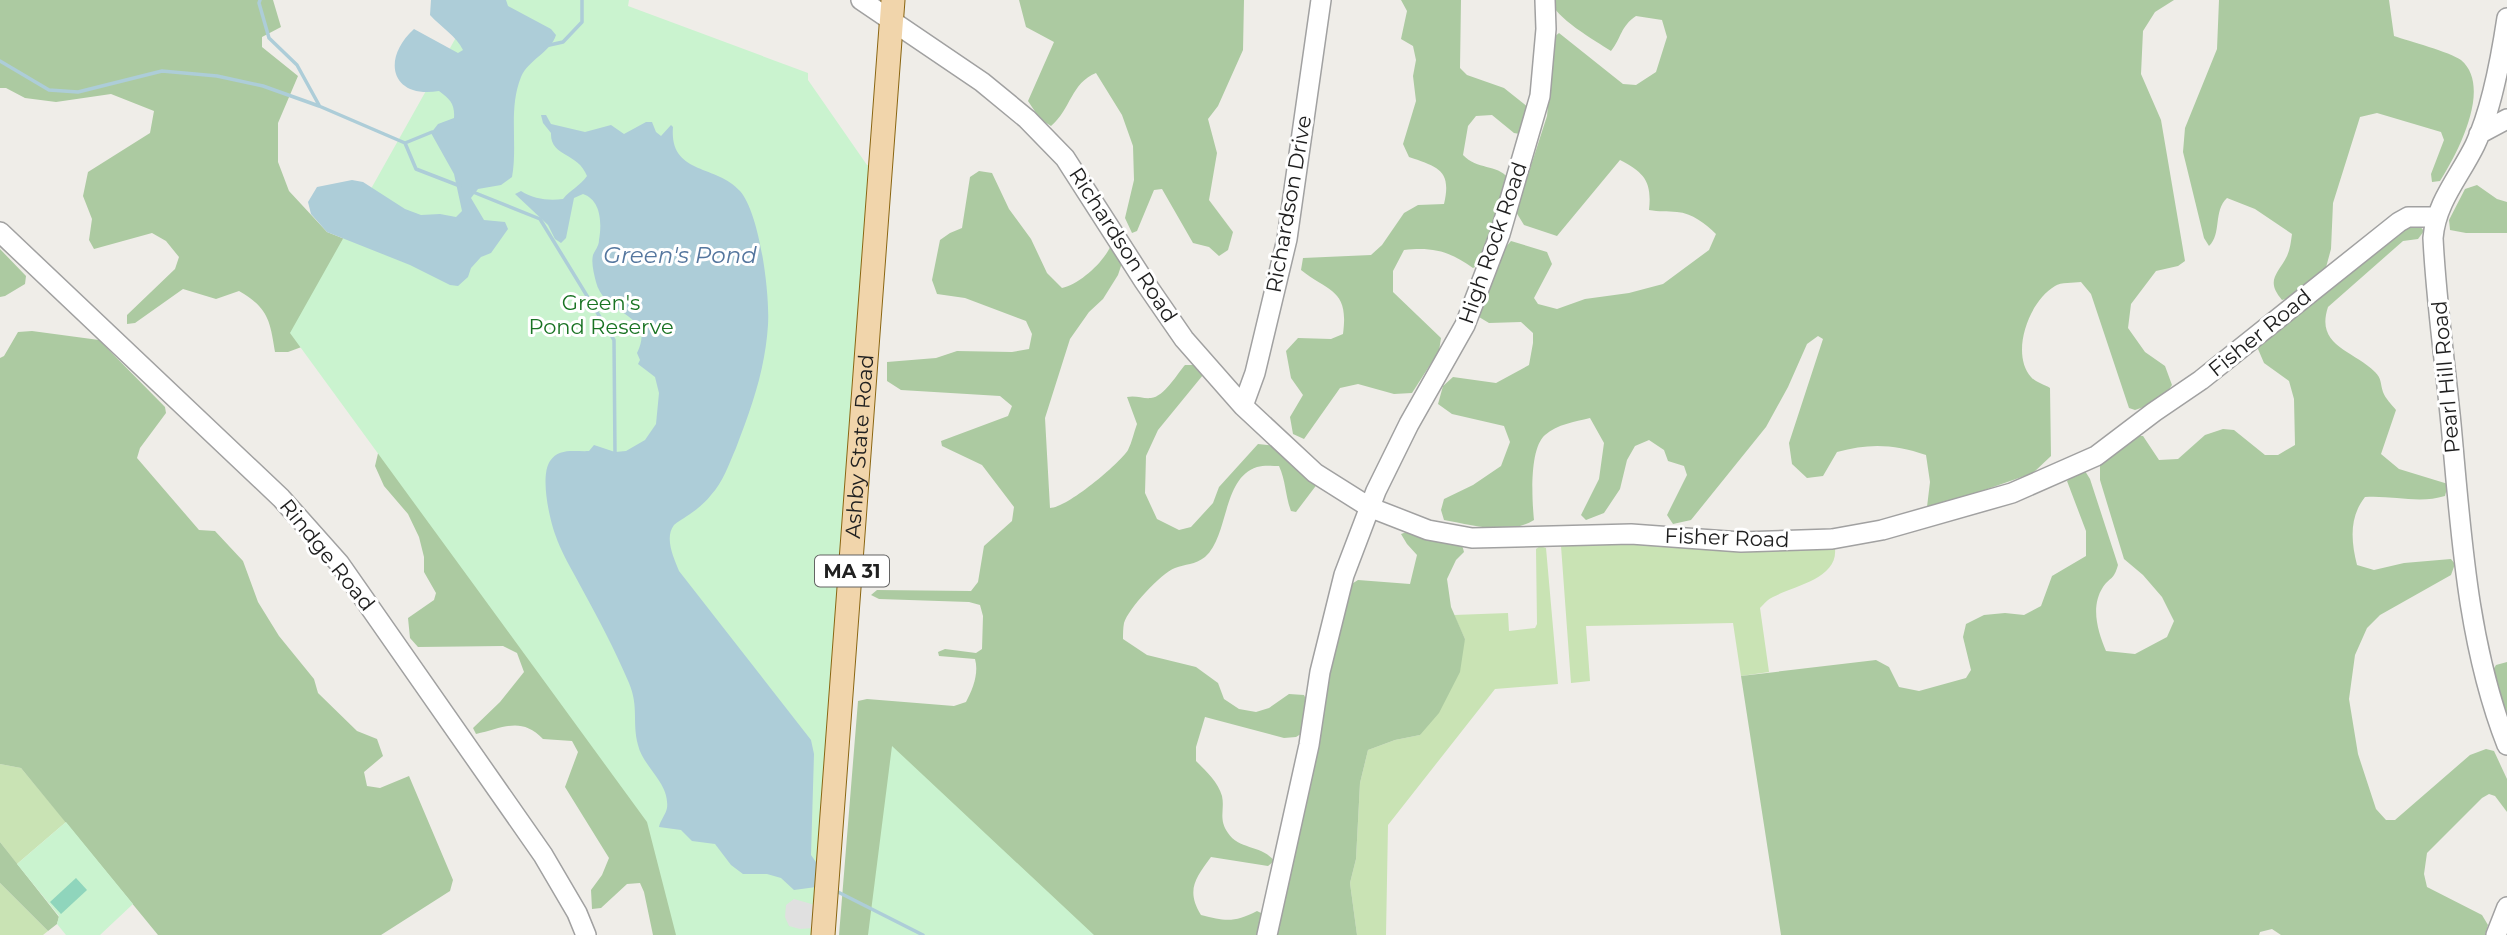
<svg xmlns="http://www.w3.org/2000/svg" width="2507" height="935" viewBox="0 0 2507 935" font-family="Montserrat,sans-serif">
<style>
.grass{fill:#c9e3b4}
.forest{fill:#accaa1}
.park{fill:#caf3cf}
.pitch{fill:#8fd5bc}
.parking{fill:#e0e0e0}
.water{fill:#adcdd8}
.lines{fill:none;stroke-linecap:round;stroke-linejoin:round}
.stream{stroke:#adcdd8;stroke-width:3.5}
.minor-casing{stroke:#a1a1a1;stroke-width:22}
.major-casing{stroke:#8a6612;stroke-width:25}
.minor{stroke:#fff;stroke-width:19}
.major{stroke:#f1d5ab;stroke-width:23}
.labels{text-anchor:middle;stroke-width:6;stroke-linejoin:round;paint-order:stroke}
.shield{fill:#fff;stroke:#636363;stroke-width:2}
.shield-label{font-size:19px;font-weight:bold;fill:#202020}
.street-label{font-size:21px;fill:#202020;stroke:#fff}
.park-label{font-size:21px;fill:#197323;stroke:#fff}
.water-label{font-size:23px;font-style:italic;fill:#54769e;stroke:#fff}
</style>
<rect width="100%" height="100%" fill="#efede8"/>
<path class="grass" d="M1564,541L1824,545L1835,549C1838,579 1793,586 1773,597C1768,599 1764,604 1760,608L1769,672L1741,676L1733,623L1586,626L1590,681L1571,683L1561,546Z
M1540,546L1546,548L1558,684L1495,689L1388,825L1386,935H1357L1350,883L1356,859L1360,783L1368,750L1395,740L1420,735L1465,639L1454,615L1508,613L1509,631L1535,628L1537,624L1536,549Z
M0,764L21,768L66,822L17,864L0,842Z
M0,883L48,931L43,935H0Z"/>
<path class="forest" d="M0,0H273L281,27L262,37V47L298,76L278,123V162L289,191L327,232L410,265L755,935H653L644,892L640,883L627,884L601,908L592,909L591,890L602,875L609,858L565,787L578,752L572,741L543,739C521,716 503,728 476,734L473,728L500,702L524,672L517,653L503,646L418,647L410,638L408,618L434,600L436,593L424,572V557L419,537L408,514L384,486L375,466L380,445L315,342L288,352H275C270,320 268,308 239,291L216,299L183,289L135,323L127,324V315L175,269L179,257L166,241L152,233L94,249L89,240L92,219L83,196L88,172L150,133L154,111L111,94L56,102L25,98L6,88H0Z
M1019,0H1244L1243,50L1218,106L1208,119L1217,153L1209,200L1233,232L1228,250L1219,256L1209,247L1193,243L1162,189L1154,190L1137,231L1132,233L1125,218L1134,180L1133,146L1122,115L1096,73C1071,83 1071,109 1051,126L1040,119L1028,101L1054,42L1026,27Z
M1401,0H1461L1460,68L1467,75L1504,88L1529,108L1520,134L1514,133L1492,115L1476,116L1468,126L1463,155C1477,170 1497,164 1508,178L1481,264L1473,268C1449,251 1433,247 1404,250L1393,271V292L1441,338L1439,351L1412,393L1394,394L1358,384L1340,388L1304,439L1293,434L1290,417L1303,395L1291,378L1286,351L1298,338L1331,339L1343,334C1349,289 1330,293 1301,270L1303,258L1371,255L1382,245L1404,213L1418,205L1444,204C1452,170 1438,167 1409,157L1403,144L1416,101L1413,76L1416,60L1413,46L1401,39L1407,11Z
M1551,0H2174L2155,12L2143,31L2141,74L2161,120L2185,261L2178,266L2156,271L2131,304L2128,328L2145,352L2165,366L2172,385L2161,401L2135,410L2129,408L2091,294L2081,282C2073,283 2061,282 2055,286C2029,301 2010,353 2031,377C2035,382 2045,385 2050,388L2051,456L2033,473L1939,506L1927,507L1930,482L1926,455C1894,444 1869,443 1837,452L1823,476L1807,478L1792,464L1789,443L1823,339L1818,336L1807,344L1788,387L1766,427L1691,520L1673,524L1667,515L1687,475L1684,466L1668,461L1664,450L1649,440L1635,446L1627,460L1620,489L1604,513L1586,520L1581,515L1599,479L1604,443L1590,418C1574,422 1558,424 1545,435C1529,449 1532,500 1534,520C1509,536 1472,525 1444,520L1441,510L1444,499L1473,485L1501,466L1510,442L1504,426L1452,414L1438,404L1443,386L1453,377L1496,383L1529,365L1533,343V333L1521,322L1489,323L1479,317L1504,249L1511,241L1547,252L1552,264L1534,298L1538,304L1557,309L1585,299L1629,293L1663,284L1709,250L1716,234C1706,224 1692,213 1677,212C1667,211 1659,212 1649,210C1652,182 1645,173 1620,160L1557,236L1524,225L1516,212L1547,116L1554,37L1559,33L1623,84L1636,85L1656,72L1667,37L1662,20L1636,16C1620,27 1622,37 1611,51C1596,41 1553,17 1551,0Z
M2219,0H2389L2394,36C2409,41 2450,52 2461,60C2493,87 2457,154 2440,181L2432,182L2431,174L2444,140L2441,132L2377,113L2360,117L2333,203L2331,249L2325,271L2295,296L2282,300C2265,280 2278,274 2287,256C2290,250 2291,241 2292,234L2255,209L2227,198C2213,211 2222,234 2209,246L2204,238L2183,152L2185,128L2217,49Z
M979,171L992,173L1009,209L1031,239L1047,273L1062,288C1080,284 1104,262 1111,245L1123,260L1118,275L1103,299L1089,312L1070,339L1045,418L1050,508C1067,508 1119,464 1128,450C1132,442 1134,432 1137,424L1127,397C1136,395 1143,399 1151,398C1164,397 1177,374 1185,365H1198L1203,375L1158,430L1146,456L1145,493L1157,519L1179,530L1191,527L1213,503L1219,487L1258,444L1276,446L1318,483L1296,512L1291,511C1285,495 1286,481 1279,466C1272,466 1264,465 1257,467C1222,478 1229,536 1205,557C1195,565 1185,564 1175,568C1161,573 1128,609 1124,623C1123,628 1123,634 1123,639L1147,655L1196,667L1218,683L1224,699L1239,709L1256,712L1269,708L1289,694L1304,695L1307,701L1304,732L1296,737L1284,738L1205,717L1196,747V761C1206,771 1218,782 1222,796C1225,810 1218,819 1228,833C1239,850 1263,845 1274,861L1268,866L1211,857C1195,879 1186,890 1201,915C1225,921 1234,923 1257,911L1261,913L1262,921L1259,935H839L858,701L867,699L954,706L966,702C973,689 979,673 975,659L939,656L938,652L945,649L976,653L982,649L983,616L980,605L969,602L879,599L871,595L877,590L971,591L978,582L984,546L1012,521L1014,507L982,465L942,446L941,441L1008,416L1012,406L1000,396L901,390L887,381V362L936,358L957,351L1012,352L1029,349L1032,334L1026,321L965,298L937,294L932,280L940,240L950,233L962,228L970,177Z
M2477,185L2497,199L2507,202V233H2466L2450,230L2449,220L2465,189Z
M2407,225H2419L2424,231L2418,239L2403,241L2328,307C2315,346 2353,350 2375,372C2382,379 2380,383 2383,392C2385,398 2392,405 2396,410L2381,454L2399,469L2448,484L2445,496C2419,504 2392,495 2365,497C2349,517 2351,541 2357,565L2374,570L2404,563L2451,559L2455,564L2451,575L2380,615L2367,628L2355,655L2349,699L2358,754L2376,809L2386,820H2395L2470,755L2486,749L2494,751L2507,779V812L2495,796L2489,794L2482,798L2427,853L2424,874L2427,887L2482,915L2488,925L2485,935H2281L2272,929L2260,932L2259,935H1781L1741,676L1876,660L1889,667L1899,687L1919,691L1966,678L1971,670L1963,637L1966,624L1984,615L2005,613L2024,615L2041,606L2052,576L2086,556V531L2067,481L2074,474L2085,471L2090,479L2118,565C2114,580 2110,577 2103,587C2090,607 2098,632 2106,651L2135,654L2167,637L2174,621L2162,597L2143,575L2124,559L2100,480V459L2136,436H2143L2159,460L2178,459L2205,435L2223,429L2234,430L2265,455H2278L2295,445L2294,399L2289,381L2264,363L2258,349L2261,342Z
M0,249L26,276L25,284L5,296L0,297Z
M32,331L99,340L165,407L166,413L140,448L137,458L199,530L215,531L243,561L258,602L279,636L314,679L318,693L357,731L377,739L383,756L364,772L367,786L380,788L409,776L453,880L450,891L381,935H158L21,768L0,764V358L4,356L18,332Z
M1412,530L1462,545L1464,552L1456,560L1447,579L1451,607L1465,639L1460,672L1439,713L1420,735L1395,740L1368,750L1360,783L1356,859L1350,883L1357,935H1273L1324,690L1350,585L1358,580L1410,584L1417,555L1407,544L1401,534Z
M2507,662V713L2492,672L2496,665Z
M0,842L59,917L57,924L48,931L0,883Z"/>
<path class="park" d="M477,0H629L628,6L808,73V80L867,165L877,166L812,935H676L647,822L290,333Z
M892,746L1094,935H868Z
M66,822L133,904L100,935H66L57,924L59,916L17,864Z"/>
<path class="pitch" d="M76,878L87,890L61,914L50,902Z"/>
<path class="parking" d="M794,899L815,905L813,928L800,929L789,926L785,917L786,905Z"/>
<path class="water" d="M431,0H506L508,6L551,29L556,35C551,52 528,60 521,77C508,109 518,144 512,177L501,185L478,189L471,198L484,220L505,222L508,229L491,253L481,257L471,268L468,277L458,286L450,285L410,265L327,232L311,214L308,202L317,187L352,180L363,182L405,209L421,215L440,214L456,217L462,211L454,174L431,133L438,124L454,118C455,104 450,99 439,91C391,99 381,59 414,29L458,53L463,50C457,37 440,26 430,15Z
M541,115H546L551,124L585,132L611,125L624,134L646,122H652L656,132L661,136L671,125L673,127C669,175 716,164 740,191C760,214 770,294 768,325C765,370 752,406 736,448C729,464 723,482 711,495C705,503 695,511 687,516C683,519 677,522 674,525C664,538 674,558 679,571L811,740L814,754L811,855L818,865L816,887L794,890L781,878L767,874H743L731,865L715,844L692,841L681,830L659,827C660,821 666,814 667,808C670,783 643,767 638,745C632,722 639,707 629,683C615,650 598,618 581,587C572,570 561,552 555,534C549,517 540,476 550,461C559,447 576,452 589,451L594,445L615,452L626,451L645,440L656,424L659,393L655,377L638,364L640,360L637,353C657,313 604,316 596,282C594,274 591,263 593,255C595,250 599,246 599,240C602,223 601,200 583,194L574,198L566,238L561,243L555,239L548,225L515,194L521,191C534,199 548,201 563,199C570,190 580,186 587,176C578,152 550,157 551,133L543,123Z"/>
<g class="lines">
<path class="stream" d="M260,0L259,3L269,38L297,65L319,105
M545,46L563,42L582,22V0
M0,61L49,90L78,92L162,71L217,76L263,86L319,106L405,143L416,169L460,186
M405,143L432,132
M473,192L540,219L614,340L615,455
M834,890L923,935"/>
<g class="minor-casing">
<path id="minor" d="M861,0L982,82L1027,119L1065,158L1144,281L1184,339L1243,406L1315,473L1369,507L1428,530L1472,538L1631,534L1741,542L1832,539L1882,530L2012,493L2096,456L2154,412L2201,380L2399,222L2408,217H2436
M2507,18C2501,58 2492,109 2475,145C2460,176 2436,202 2433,238C2436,300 2445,362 2451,424C2461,532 2467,643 2507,745
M2479,134L2507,119
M0,232L281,498L339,563L543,855L577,913L586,935
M1243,406L1255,373L1287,239L1321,0
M1267,935L1309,745L1320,672L1344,575L1376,491L1409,424L1465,325L1500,234L1540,96L1546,29L1545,0
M2496,935L2507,907"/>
</g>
<g class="major-casing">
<g id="major">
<path id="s1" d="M823,935L893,0"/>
</g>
</g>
<use href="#minor" class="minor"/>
<use href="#major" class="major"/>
</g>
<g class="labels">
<rect class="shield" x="815" y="555.5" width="74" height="31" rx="5"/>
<g class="shield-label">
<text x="852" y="578">MA 31</text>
</g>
<g class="street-label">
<text transform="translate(1289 204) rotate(-80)" y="7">Richardson Drive</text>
<text transform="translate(1493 243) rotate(-71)" y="7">High Rock Road</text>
<text transform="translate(1123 245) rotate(57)" y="7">Richardson Road</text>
<text transform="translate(2260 333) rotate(-39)" y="7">Fisher Road</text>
<text transform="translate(2446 377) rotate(-95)" y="7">Pearl Hill Road</text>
<text dy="7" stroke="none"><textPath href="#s1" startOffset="490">Ashby State Road</textPath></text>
<text transform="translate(1727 538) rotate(2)" y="7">Fisher Road</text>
<text transform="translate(327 555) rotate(51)" y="7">Rindge Road</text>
</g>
<g class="park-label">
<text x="601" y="310">Green's<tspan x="601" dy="24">Pond Reserve</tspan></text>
</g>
<g class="water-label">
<text x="680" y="263">Green's Pond</text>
</g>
</g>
</svg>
